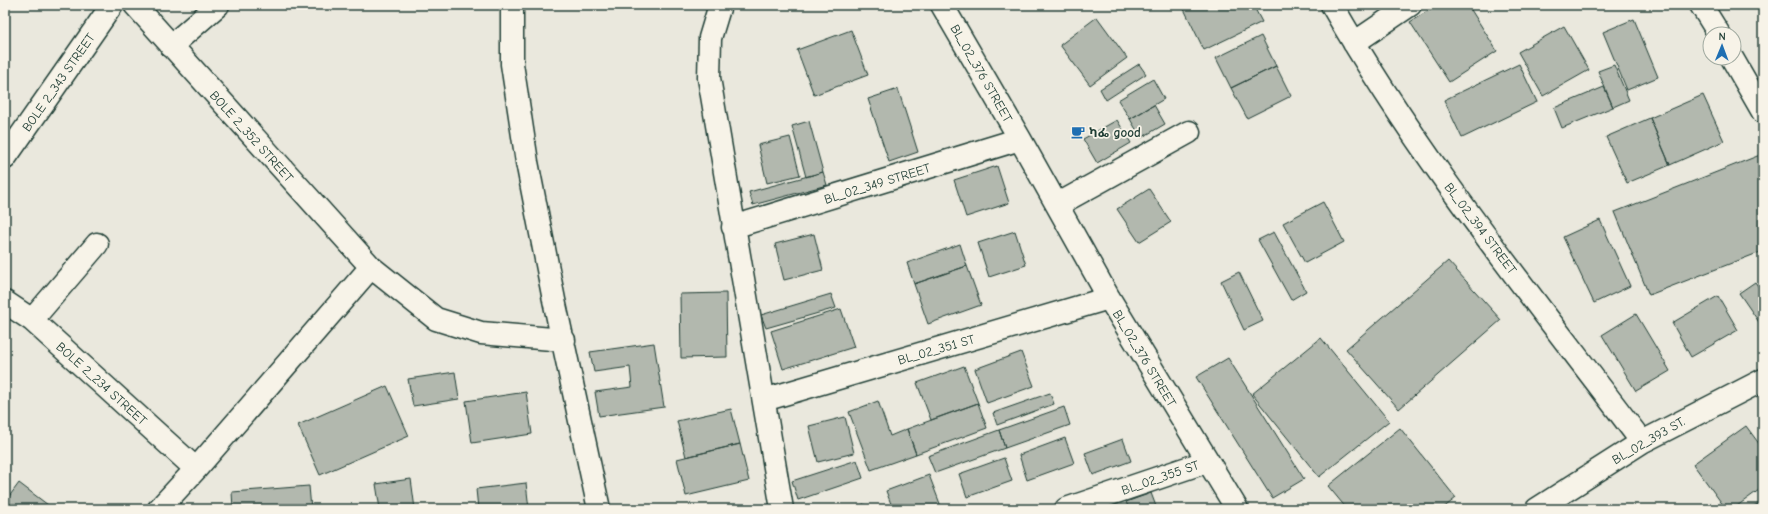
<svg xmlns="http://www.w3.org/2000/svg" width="1768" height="514" viewBox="0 0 1768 514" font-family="'Comic Neue','Noto Sans Ethiopic',sans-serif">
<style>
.building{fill:#b2b8ae;stroke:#1f3d34}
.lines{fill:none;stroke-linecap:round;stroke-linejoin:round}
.minor-casing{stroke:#1f3d34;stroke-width:25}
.minor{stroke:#f7f3e8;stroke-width:22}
.labels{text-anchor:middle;stroke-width:3.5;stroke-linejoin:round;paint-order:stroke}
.street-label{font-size:13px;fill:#1f3d34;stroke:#f7f3e8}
.poi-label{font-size:13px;font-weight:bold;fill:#1f3d34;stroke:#f7f3e8;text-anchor:start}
</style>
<rect width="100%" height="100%" fill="#eae8dd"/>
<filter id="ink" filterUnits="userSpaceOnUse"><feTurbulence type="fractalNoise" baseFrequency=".025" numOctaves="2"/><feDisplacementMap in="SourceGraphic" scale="8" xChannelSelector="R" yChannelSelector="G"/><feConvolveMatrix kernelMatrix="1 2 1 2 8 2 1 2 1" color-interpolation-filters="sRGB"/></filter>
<g filter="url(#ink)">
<path class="building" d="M1182,5H1253L1262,22L1204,50Z
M1437,5H1468L1497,51L1449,82L1410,22Z
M1097,17L1127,58L1090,85L1060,45Z
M1634,19L1658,77L1627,90L1603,32Z
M1564,26L1589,70L1543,96L1518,52Z
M851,30L868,75L814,95L797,50Z
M1261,36L1276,66L1231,88L1216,58Z
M1139,64L1146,74L1106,100L1100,89Z
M1519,64L1537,102L1462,138L1444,100Z
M1614,65L1629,100L1613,107L1598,71Z
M1276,66L1291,96L1247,118L1231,88Z
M1153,79L1164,99L1130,119L1118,100Z
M1604,87L1613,107L1562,128L1554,108Z
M898,89L918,152L889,162L868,99Z
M1703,95L1724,141L1670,165L1650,118Z
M1154,105L1165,124L1141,138L1130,119Z
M1650,118L1670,165L1627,183L1606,137Z
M1117,120L1131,143L1097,163L1083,139Z
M809,121L823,172L806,177L792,126Z
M790,137L800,175L767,183L758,145Z
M1760,155L1763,163V251L1649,295L1615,212Z
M997,166L1009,203L966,217L954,180Z
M823,172L827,185L753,205L749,192Z
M1149,189L1171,222L1139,242L1117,209Z
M1323,202L1344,242L1305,263L1283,223Z
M1600,220L1630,286L1594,303L1563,237Z
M1015,231L1026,265L989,277L978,243Z
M1274,232L1306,291L1291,300L1258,240Z
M814,234L823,270L784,280L775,244Z
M960,244L967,266L914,284L907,263Z
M1448,261L1501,320L1399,409L1346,349Z
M967,266L981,305L928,324L914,284Z
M1239,272L1263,321L1244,330L1221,281Z
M1755,282L1763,293V328L1739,293Z
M726,293L727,357L681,358L680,294Z
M831,294L836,308L766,328L761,315Z
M1718,296L1738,330L1691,357L1672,323Z
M841,309L854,347L783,369L771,331Z
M1636,314L1670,371L1636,391L1602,335Z
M1321,338L1389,421L1319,477L1252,394Z
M654,343L664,407L599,416L595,392L632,387L630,367L594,372L590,352Z
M1021,352L1034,386L987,403L975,369Z
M1228,358L1304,479L1272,498L1196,377Z
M964,366L978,403L931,420L917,383Z
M455,372L459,399L413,406L408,379Z
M387,386L409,436L320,475L298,425Z
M526,392L532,434L472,443L466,401Z
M1050,393L1054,404L997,425L993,413Z
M878,401L890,436L907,429L916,454L871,470L849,412Z
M978,403L987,428L916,454L907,429Z
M1064,407L1070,425L1005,448L999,430Z
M731,409L740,444L686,457L677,421Z
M845,417L854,453L818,462L809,426Z
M1746,426L1763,449V487L1733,509H1726L1693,464Z
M1400,428L1456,498L1442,509H1347L1328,486Z
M999,430L1005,448L935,473L928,456Z
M1065,438L1074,463L1027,480L1019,455Z
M1123,439L1131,461L1093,475L1085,453Z
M740,444L749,481L686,496L677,459Z
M1004,458L1012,481L967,497L959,474Z
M857,460L863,478L798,500L792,481Z
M929,475L942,509H893L886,491Z
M411,479L415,509H380L376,484Z
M19,483L48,505L45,509H5V502Z
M526,483L529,509H478L476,489Z
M309,486L311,509H233L232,492Z
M1151,493L1157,509H1129L1126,502Z
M1763,501V509H1749Z
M864,504L865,509H852Z"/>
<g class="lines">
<g class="minor-casing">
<path id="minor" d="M135,5L371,267L436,319L481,333L564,340
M512,5V64L527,162L554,300L599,509
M720,5L710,38L709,78L782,509
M942,5L1020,139L1109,298L1237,509
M1332,5C1420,160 1535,300 1642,442
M1701,5L1719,34
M1354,43L1410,5
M171,46L218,5
M1732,58L1763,112
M5,158L112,5
M1057,205L1189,132
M733,227L1020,139
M5,302L32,320L196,469
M32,320L97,244
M764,400L1109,298
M159,509L196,469L371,267
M1066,509L1208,461
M1537,509L1642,442L1763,380"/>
</g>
<use href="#minor" class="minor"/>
</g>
</g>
<defs>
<g id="cafe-bare" transform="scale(1.08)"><path d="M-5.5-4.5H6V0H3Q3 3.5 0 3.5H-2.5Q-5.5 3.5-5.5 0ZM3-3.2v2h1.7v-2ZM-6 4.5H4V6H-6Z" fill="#1f6fb2" stroke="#f7f3e8" stroke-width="2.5" paint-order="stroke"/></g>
</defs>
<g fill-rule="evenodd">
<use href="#cafe-bare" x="1078" y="132"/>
</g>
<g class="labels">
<g class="street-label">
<text transform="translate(982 73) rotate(60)" y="5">BL_02_376 STREET</text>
<text transform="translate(58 82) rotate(-55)" y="5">BOLE 2_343 STREET</text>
<text transform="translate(252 136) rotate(48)" y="5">BOLE 2_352 STREET</text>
<text transform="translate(877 183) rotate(-17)" y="5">BL_02_349 STREET</text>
<text transform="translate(1481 228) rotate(53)" y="5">BL_02_394 STREET</text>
<text transform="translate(936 349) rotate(-16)" y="5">BL_02_351 ST</text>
<text transform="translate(1145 358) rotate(59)" y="5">BL_02_376 STREET</text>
<text transform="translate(102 383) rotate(42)" y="5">BOLE 2_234 STREET</text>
<text transform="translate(1648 440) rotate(-30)" y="5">BL_02_393 ST.</text>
<text transform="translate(1160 477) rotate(-19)" y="5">BL_02_355 ST</text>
</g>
<g class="poi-label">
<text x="1089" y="137">ካፌ good</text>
</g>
</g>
<rect width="1768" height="514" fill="none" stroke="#f7f3e8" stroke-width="20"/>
<rect x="10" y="10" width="1748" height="494" fill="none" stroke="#1f3d34" stroke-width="1.5" filter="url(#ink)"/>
<g transform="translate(1722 46) rotate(1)"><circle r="19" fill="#f7f3e8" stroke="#a1aaa0"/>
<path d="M0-3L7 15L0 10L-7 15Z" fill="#1f6fb2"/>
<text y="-6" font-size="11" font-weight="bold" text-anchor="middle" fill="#1f3d34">N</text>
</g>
</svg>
